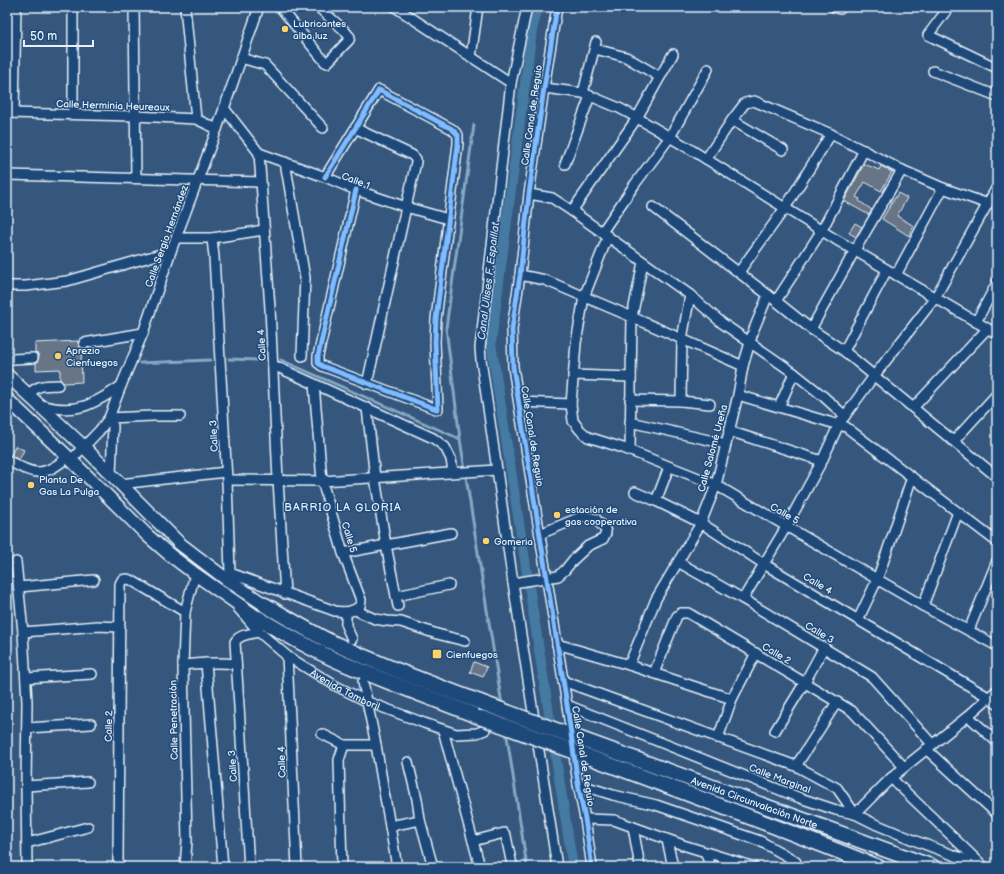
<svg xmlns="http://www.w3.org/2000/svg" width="1004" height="874" viewBox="0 0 1004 874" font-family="'Balsamiq Sans',sans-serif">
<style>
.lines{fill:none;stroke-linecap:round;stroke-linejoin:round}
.stream{stroke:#86aac4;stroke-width:3}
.canal{stroke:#457aa2;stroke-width:10}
.building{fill:#687487;stroke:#e8f1f8}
.minor-casing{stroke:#e8f1f8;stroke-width:12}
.major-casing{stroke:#e8f1f8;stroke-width:15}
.highway-casing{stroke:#e8f1f8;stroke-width:17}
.minor{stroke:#1f4a7a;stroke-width:9}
.major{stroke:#1f4a7a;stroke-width:12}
.highway{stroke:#1f4a7a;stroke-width:14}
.highway-bridge-casing{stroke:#e8f1f8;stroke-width:17;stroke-linecap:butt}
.highway-bridge{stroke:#1f4a7a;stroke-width:14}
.cycleway-casing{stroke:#1f4a7a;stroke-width:8}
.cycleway{stroke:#80bcff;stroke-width:5}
.poi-dot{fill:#ffd166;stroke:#1f4a7a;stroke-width:1.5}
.labels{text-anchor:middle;stroke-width:3;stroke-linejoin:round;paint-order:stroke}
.poi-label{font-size:10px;fill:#e8f1f8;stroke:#1f4a7a;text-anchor:start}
.street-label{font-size:10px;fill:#e8f1f8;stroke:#1f4a7a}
.water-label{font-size:11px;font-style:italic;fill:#d0dfeb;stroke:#1f4a7a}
.neighbourhood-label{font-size:11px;letter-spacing:1px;fill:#e8f1f8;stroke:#1f4a7a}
</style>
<rect width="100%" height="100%" fill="#35577e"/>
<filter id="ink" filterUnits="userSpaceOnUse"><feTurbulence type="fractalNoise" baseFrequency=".025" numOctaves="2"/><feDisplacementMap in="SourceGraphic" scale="8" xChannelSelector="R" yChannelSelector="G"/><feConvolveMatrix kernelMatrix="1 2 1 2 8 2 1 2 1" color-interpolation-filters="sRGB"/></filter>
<g filter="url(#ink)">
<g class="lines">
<path class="stream" d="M474,125L446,328L460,439L502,705
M229,359L257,360
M281,360L460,439
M140,363L210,360
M506,730L527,867"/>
<path class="canal" d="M538,7L532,30L491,343L573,867"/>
</g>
<path class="building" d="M864,164L879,170L881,166L892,172L881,191L865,182L856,197L860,199L859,201L872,210L869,215L844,201Z
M898,193L907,198L897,216L914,226L909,236L882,219Z
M855,223L862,227L856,237L849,233Z
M78,341V344L81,348L82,382L64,383L60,380V369L36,370V363L38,360L39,357L38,354L35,353V343Z
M15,446L24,450L19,460L11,455Z
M474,662L487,667L483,677L470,672Z"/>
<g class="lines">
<g class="minor-casing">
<g id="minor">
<path d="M73,7V114"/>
<path d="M134,7L136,178"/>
<path d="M185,7L196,119"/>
<path d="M280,7L325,62L327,63L349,40L350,37L343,29L318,7"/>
<path d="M395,7L511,83"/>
<path d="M527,7L511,83L480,348L481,360L497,470L513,583L557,867"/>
<path d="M558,7L556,13L544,88L529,194L520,275L512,329L513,367L567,705L578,784L585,819L592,867"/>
<path d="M834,7L840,9"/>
<path d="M949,7L928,35L997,68"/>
<path d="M595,49L626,57L660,77"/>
<path d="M471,57L478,7"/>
<path d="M241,58L265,65L323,128"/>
<path d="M933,71L997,96"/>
<path d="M544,88L583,93L619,108L634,116L690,149L835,239L997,334"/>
<path d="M583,93L596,42"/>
<path d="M224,108L259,153L270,308L278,480L285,594"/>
<path d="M7,113L135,116L196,119L217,129"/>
<path d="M14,113L16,7"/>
<path d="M732,120L783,150"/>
<path d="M355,128L412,155L416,159V162L367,384"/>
<path d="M259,153L325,177L356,190L406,207L448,219"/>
<path d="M706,159L732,120L745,103L754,101L831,134L902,170L943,188L988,204"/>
<path d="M285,162L305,278L302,356"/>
<path d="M565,164L590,96"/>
<path d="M7,175L261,182"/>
<path d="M325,177L379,90L452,129L458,135V144L436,319L435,342L438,409H436L322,366L318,363V356L356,190"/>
<path d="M529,194L552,198L572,211L690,295L722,323L794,373L823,396L845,416"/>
<path d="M653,207L776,301L811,329L844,351L997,477"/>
<path d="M572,211L637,118L673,54"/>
<path d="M602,232L635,184L670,137L708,69"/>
<path d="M608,236L584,297L576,343L571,404L573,421L580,430L588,437L623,448L716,485L923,606L997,646"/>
<path d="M176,238H212L264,230"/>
<path d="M212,238L214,257L227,480L230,573L335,611C345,612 352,613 360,606L361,600L343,553L322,481L314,384"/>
<path d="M739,272L785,208L831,134"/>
<path d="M520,275L545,280L632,317L743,366"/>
<path d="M896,275L943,188"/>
<path d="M7,286H26L67,281L171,251"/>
<path d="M776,301L822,230L864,150"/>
<path d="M976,322L997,283"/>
<path d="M811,329L855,250L902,170"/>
<path d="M84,343L143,333"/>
<path d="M844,351L887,270"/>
<path d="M7,360L12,359L33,358"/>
<path d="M273,365L367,408L433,438L445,447L451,459L453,472"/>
<path d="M573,375L631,377"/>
<path d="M28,395C38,384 44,386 58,385"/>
<path d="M738,395L846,427L997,542"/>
<path d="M630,400L681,401L710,404"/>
<path d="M681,401L682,339L690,295"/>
<path d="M519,402L571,404"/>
<path d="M41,405C75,415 93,405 121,386"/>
<path d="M779,407L794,373"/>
<path d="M367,408L375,478L386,545L398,606"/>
<path d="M913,408L987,329"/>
<path d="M630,422L726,444"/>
<path d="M729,431L822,461"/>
<path d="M954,441L997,394"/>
<path d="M630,451L632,317L643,262"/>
<path d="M7,460C35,475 42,478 68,457"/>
<path d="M71,460L99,431L109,418L121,386L143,333L171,251L217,129L259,7"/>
<path d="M111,474L113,426L109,418L153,416H180"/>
<path d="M227,480L322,481L497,470"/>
<path d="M120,484L226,472"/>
<path d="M635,492L656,501L701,523L764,564L988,697L997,704"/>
<path d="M656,501L669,467"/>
<path d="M343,553L451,533"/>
<path d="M16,562L23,632L27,702L26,786L27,867"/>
<path d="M678,562L743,599L872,677L932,744"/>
<path d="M513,583L558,576L565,570L573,560L588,546L603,539L606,533L605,529L596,519L583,516L540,534"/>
<path d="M19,587L94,580"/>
<path d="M396,596L449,585"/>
<path d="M743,599L786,527L822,461L839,424L874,376L935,298L997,187"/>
<path d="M923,606L958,512"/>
<path id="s1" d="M238,608L259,632L287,656L336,686L368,702L424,723L456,734L477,733L485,730"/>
<path d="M355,610L375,619L387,621L401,622L437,634L465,641"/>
<path d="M346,612V626L352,639"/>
<path d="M858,620L877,580L892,537L912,477"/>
<path d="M969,630L997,561"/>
<path d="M23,632L98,626L120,627"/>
<path d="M557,644L629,665L732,699"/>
<path d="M287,656L297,867"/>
<path d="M206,663L223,867"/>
<path d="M183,665C201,663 218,662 236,664"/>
<path d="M629,665L656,599L701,523L716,485L738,395L743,366L754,329L768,295"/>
<path d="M654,673L677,616L681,613H688L852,711L904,767"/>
<path d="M26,678L92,674"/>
<path d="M563,681L796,766L837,788L855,814"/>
<path d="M363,682L376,745L397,867"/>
<path d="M567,705L800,798L836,810L855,814L875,824L916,841L985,867"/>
<path d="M968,716L997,742"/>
<path d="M27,728L91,724"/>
<path d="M443,730L480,867"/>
<path d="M775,731L805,682L824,647"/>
<path d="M322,734L344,745"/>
<path d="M718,738L732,699L756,653"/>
<path d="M926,749L997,814"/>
<path d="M408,762L417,799L420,820L433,867"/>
<path d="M796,766L837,702"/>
<path d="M891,778L981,864"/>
<path d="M578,784L613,795L656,805L760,841L792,859L796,862L797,867"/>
<path d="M26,786L88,782"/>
<path d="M855,814L891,778L968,716L997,690"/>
<path d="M585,819L614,820L683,845L754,867"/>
<path d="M390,826L420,820"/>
<path d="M633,827L640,867"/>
<path d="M667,840L673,867"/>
<path d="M473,841L504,833L506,836L512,865"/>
<path d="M27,843L88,827"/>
<path d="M706,853L710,867"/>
<path d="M120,867L119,866L118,860L120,584L122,580L127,579L131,580L185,612"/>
<path d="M185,867L187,841L183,665L185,612L195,574"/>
<path d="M249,867L235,642C239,634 251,634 259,632"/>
<path d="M342,867L339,760L344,745H376"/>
</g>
</g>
<g class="major-casing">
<path id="major" d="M7,375L84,447L179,543L226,579L265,605
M7,399L68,457L148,536L170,555L195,574L258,618"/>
</g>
<g class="highway-casing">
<g id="highway">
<path d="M265,605C286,617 307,630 329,641C378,664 429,683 480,702"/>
<path d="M258,618C288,636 319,654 352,667C395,685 439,701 482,718"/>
<path id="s2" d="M575,737L933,867"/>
<path d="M578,753C678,790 779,827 878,867"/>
</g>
</g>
<use href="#minor" class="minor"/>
<use href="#major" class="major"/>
<use href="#highway" class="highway"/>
<g class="highway-bridge-casing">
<path id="highway-bridge" d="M480,702L575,737
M482,718L578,753"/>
</g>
<use href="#highway-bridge" class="highway-bridge"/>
<g class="cycleway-casing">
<path id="cycleway" d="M558,7L556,13L544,88L529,194L520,275L512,329L513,367L567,705L578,784L585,819L592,867
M325,177L379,90L452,129L458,135V144L436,319L435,342L438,409H436L322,366L318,363V356L356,190"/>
</g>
<use href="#cycleway" class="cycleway"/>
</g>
</g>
<g class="poi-dot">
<circle cx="285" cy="29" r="4"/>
<circle cx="58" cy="356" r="4"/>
<circle cx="31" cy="485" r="4"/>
<circle cx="557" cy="515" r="4"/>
<circle cx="486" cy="541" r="4"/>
<rect x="432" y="649" width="10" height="10" rx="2"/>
</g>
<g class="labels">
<g class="poi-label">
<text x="293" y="27">Lubricantes<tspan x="293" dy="12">alba luz</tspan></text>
<text x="66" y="354">Aprezio<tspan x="66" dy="12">Cienfuegos</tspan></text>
<text x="39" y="483">Planta De<tspan x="39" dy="12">Gas La Pulga</tspan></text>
<text x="565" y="513">estación de<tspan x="565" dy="12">gas cooperativa</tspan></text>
<text x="494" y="545">Gomeria</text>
<text x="446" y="658">Cienfuegos</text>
</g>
<g class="street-label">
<text transform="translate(113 105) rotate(2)" y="4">Calle Herminia Heureaux</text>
<text transform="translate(531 115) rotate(-82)" y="4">Calle Canal de Reguio</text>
<text transform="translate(356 180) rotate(21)" y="4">Calle 1</text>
<text transform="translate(166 236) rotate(-70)" y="4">Calle Sergio Hernández</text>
<text transform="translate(261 345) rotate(-93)" y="4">Calle 4</text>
<text transform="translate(213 436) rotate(-93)" y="4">Calle 3</text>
<text transform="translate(533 436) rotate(81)" y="4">Calle Canal de Reguio</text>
<text transform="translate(712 448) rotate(-75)" y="4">Calle Salomé Ureña</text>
<text transform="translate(785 513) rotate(30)" y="4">Calle 5</text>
<text transform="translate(350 537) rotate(73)" y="4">Calle 5</text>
<text transform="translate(818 583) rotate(31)" y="4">Calle 4</text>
<text transform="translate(820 632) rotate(31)" y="4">Calle 3</text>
<text transform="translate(777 653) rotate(31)" y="4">Calle 2</text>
<text dy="4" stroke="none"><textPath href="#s1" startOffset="136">Avenida Tamboril</textPath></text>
<text transform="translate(173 720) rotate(-91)" y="4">Calle Penetración</text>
<text transform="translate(108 726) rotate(-89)" y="4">Calle 2</text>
<text transform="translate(584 756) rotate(81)" y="4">Calle Canal de Reguio</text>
<text transform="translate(281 762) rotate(-92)" y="4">Calle 4</text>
<text transform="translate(232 766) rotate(-94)" y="4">Calle 3</text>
<text transform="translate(780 778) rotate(21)" y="4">Calle Marginal</text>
<text dy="4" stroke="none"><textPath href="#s2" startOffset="191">Avenida Circunvalación Norte</textPath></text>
</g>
<g class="water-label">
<text transform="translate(488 281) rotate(-83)" y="4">Canal Ulises F. Espaillat</text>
</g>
<g class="neighbourhood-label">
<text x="343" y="511">BARRIO LA GLORIA</text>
</g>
</g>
<rect width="1004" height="874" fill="none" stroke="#1f4a7a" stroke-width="24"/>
<rect x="12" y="12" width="980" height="850" fill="none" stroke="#e8f1f8" stroke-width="1.5" filter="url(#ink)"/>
<path d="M24 40v6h69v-6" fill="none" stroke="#e8f1f8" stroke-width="2"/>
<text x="30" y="40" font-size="12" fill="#e8f1f8" stroke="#1f4a7a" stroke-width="3" paint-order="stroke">50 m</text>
</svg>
